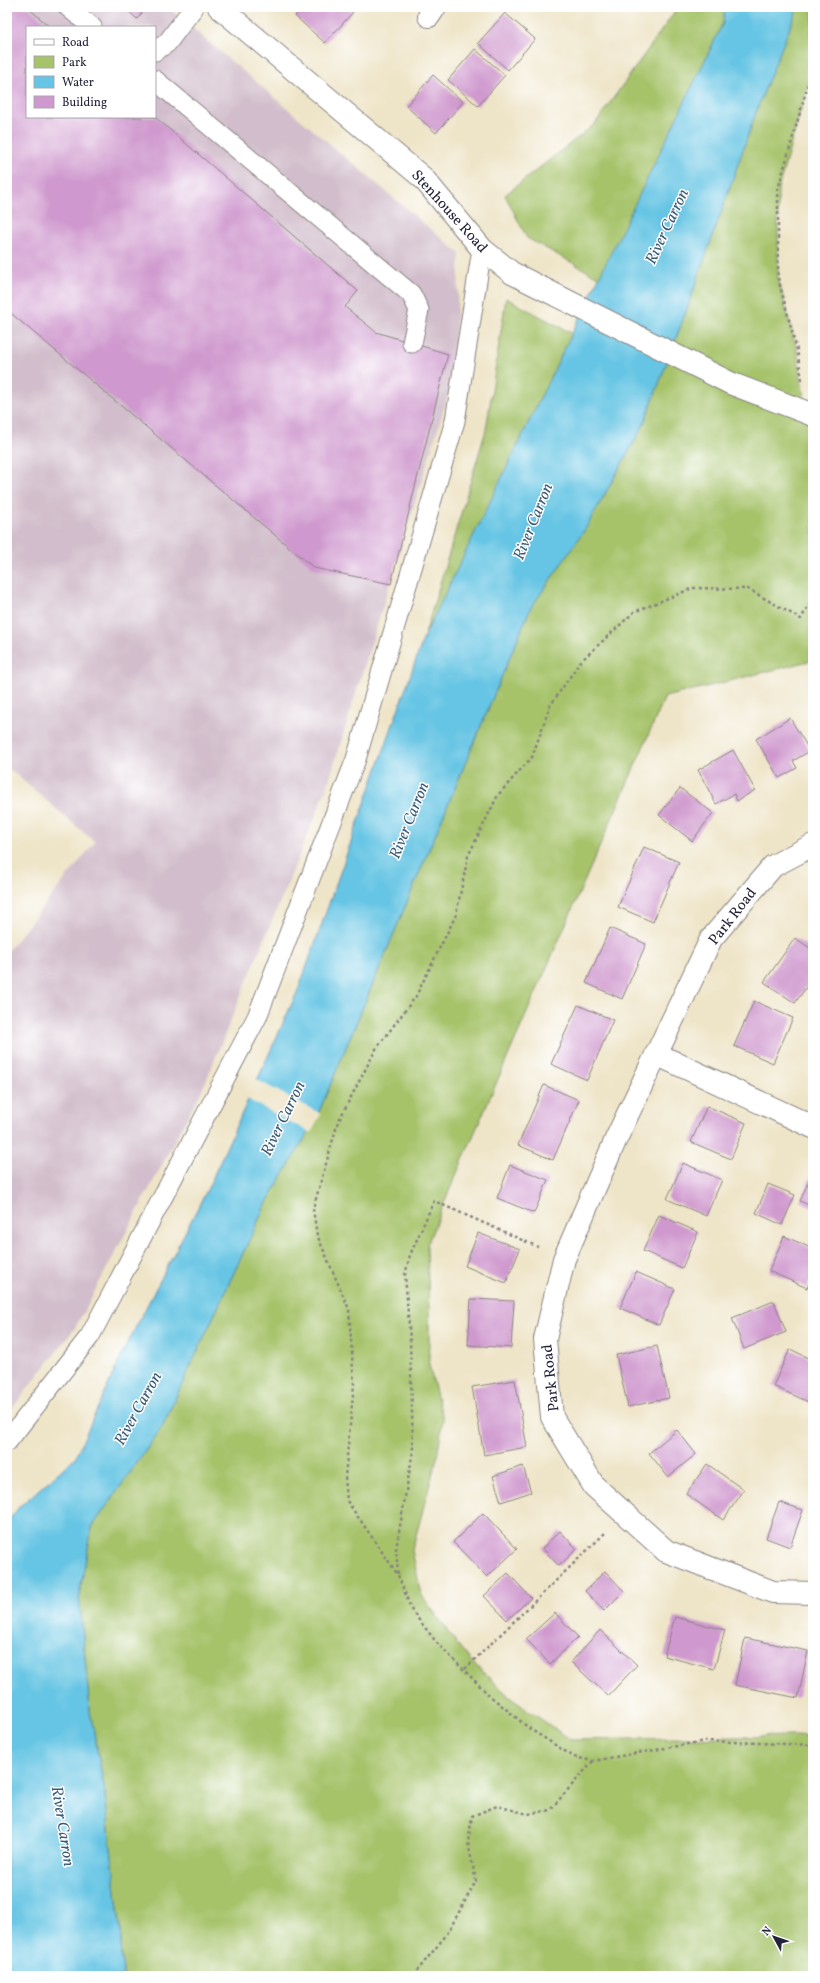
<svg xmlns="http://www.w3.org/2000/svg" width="820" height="1983" viewBox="0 0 820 1983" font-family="Vollkorn,serif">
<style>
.industrial{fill:#d1bdcb;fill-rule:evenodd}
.green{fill:#a6c36a;stroke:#647252}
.water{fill:#66c5e4;stroke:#447490}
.pier{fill:#eee4c7}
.building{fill:#cf98ce}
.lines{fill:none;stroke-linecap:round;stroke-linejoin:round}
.service-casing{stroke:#888381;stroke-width:21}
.minor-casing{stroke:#888381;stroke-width:24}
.path{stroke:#888381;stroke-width:2.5;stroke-dasharray:3 3;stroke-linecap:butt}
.service{stroke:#fff;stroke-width:19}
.minor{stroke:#fff;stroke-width:22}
.labels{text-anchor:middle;stroke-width:3;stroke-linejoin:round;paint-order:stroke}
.street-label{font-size:15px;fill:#22223b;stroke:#fff}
.water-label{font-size:16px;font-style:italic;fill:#3a5b76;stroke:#fff}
</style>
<rect width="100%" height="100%" fill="#fff"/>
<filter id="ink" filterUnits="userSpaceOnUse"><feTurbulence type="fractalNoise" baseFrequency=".025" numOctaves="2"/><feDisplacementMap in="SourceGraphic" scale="8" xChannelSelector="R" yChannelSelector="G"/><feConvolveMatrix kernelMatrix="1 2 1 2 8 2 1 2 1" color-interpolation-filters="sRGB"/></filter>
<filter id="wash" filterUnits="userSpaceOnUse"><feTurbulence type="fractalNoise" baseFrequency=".012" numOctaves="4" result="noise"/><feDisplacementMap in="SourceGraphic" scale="16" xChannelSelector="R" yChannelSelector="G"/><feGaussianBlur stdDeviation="0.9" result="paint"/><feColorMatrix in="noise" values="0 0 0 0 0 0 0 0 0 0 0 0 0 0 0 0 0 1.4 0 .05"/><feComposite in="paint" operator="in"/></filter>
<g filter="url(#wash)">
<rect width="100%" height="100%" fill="#eee4c7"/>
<path class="industrial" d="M7,7H167L460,254L453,379L326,790L202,1090L75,1328L7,1415V952L95,842L7,767ZM27,27H155V117H27Z"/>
<path class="green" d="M678,7H725L723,23L600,278L527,238L505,195L595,124Z
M798,7H813V67L778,189V278L797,350L806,412L813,415V660L665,697L443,1205L427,1245L429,1308V1365L443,1419L437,1458L412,1550L421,1594L458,1645L472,1662L512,1699L571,1740L793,1736L813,1737V1976H123L120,1927L104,1786L90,1711L79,1595L92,1527L162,1427L266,1204L316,1119L530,609L586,528L643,426L688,306L759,104Z
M506,298L573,334L424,637L486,430Z"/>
<path class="water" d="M725,7H798L759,104L688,306L643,426L586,528L530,609L316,1119L266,1204L162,1427L92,1527L79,1595L90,1711L104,1786L120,1927L123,1976H9L7,1931V1522L20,1506L75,1458L124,1350L208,1188L299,988L424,637L723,23Z"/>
<path class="pier" d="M255,1079L321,1114L311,1133L247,1099Z"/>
<g id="blocks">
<path class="building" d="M7,7H27L50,27H27V117H155L358,291L345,307L376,332L448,354L391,584L314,568L7,310Z
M124,7H147L137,19Z
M303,7H347L353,12L325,43L295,16Z
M505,13L535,39L508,70L478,43Z
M475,49L505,75L478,106L448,80Z
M433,75L463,102L436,133L406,106Z
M790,718L810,751L793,761L797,768L779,778L756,739Z
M733,750L755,790L737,801L734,794L716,804L698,770Z
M680,788L713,813L692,841L659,815Z
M644,847L679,862L653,922L618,907Z
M610,928L646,944L622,999L586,983Z
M795,938L813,950V978L795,1003L764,982Z
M754,1001L793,1018L773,1063L734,1046Z
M578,1005L613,1020L587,1080L551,1064Z
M544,1085L579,1100L553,1160L518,1145Z
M707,1106L746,1123L731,1159L691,1142Z
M683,1163L722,1180L706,1216L667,1199Z
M510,1165L548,1180L534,1213L497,1198Z
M813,1171V1207L800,1201Z
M768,1184L795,1195L782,1225L756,1213Z
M659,1215L698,1232L682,1268L643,1251Z
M478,1233L520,1249L506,1283L465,1266Z
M784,1236L813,1249V1275L807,1288L769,1271Z
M636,1272L675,1289L659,1325L620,1308Z
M471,1299L514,1301L511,1348L468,1345Z
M774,1301L786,1332L744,1349L732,1318Z
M657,1346L669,1398L628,1407L616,1355Z
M790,1349L813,1360V1404L773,1386Z
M515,1380L527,1447L484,1455L472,1387Z
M677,1430L696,1454L668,1477L649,1453Z
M707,1464L744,1490L723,1520L686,1494Z
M523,1466L531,1492L501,1502L493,1476Z
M779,1502L803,1510L790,1547L766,1538Z
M483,1513L517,1549L487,1577L453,1542Z
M560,1531L577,1549L559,1566L542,1548Z
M605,1571L624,1591L604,1611L585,1591Z
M508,1573L531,1598L507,1620L484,1596Z
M555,1613L578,1637L550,1664L526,1639Z
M675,1617L725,1630L714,1669L664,1656Z
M600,1630L637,1665L608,1696L571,1662Z
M745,1638L808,1651L798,1698L735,1685Z"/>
</g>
</g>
<g filter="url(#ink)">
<use href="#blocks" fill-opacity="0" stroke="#888381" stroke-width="1"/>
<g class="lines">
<g class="service-casing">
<path id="service" d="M68,7L92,27
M155,51L167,43L194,7
M155,80L411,294L419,310L412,343
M7,1442L90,1336L257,1017L356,759L455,421L482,249"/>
</g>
<g class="minor-casing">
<path id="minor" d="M219,7L423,178L482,249L512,273L730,383L813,415
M429,16L435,7
M813,845L773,866L711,939L616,1139L564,1259L545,1339L552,1417L594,1486L666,1551L773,1592L813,1593
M656,1054L813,1127"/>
</g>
<path class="path" d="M802,380L797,350L778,278V189L813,67
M813,597L801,619L748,589L693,588L634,612L580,662L550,706L532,757L498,795L468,856L456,915L416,996L376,1049L338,1122L313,1209L317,1235L349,1309L354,1384L345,1477L347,1501L398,1575L412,1611L437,1643L489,1695L530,1729L574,1757L593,1761L705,1741L813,1745
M398,1574L396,1549L413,1451L410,1339L405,1275L410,1255L434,1201L538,1247
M465,1669L605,1533
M413,1976L447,1934L476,1881L468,1843L472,1816L497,1806L528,1814L550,1810L593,1761"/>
<use href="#service" class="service"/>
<use href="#minor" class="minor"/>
</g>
</g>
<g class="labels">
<g class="street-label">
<text transform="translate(450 211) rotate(48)" y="5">Stenhouse Road</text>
<text transform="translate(732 916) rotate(-52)" y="5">Park Road</text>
<text transform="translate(550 1378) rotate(-96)" y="5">Park Road</text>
</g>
<g class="water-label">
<text transform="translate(666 226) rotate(-65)" y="6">River Carron</text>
<text transform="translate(532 521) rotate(-68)" y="6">River Carron</text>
<text transform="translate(408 820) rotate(-68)" y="6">River Carron</text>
<text transform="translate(282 1118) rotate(-64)" y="6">River Carron</text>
<text transform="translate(137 1408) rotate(-61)" y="6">River Carron</text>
<text transform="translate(64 1826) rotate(81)" y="6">River Carron</text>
</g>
</g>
<rect width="820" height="1983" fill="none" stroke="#fff" stroke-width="24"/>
<rect x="26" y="26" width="130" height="92" fill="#ffffff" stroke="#a7a7b1"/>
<rect x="34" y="39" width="20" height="6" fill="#ffffff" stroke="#a7a7b1"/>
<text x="62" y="46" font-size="12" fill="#22223b">Road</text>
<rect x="34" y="56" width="20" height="12" fill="#a6c36a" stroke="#a7a7b1"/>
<text x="62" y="66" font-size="12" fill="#22223b">Park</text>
<rect x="34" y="76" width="20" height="12" fill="#66c5e4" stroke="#a7a7b1"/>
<text x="62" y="86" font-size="12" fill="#22223b">Water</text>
<rect x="34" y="96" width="20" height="12" fill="#cf98ce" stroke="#a7a7b1"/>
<text x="62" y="106" font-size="12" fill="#22223b">Building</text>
<g transform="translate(774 1937) rotate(310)" stroke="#ffffff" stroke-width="3" paint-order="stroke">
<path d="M0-3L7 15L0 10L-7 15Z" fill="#22223b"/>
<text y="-6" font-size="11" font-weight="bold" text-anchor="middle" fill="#22223b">N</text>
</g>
</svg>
